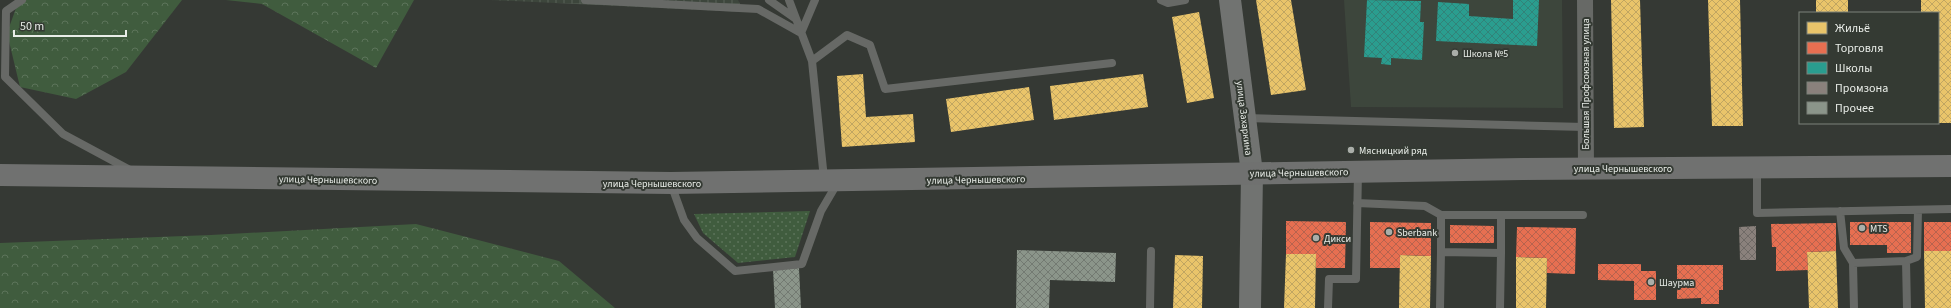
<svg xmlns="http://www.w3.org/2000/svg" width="1951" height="308" viewBox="0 0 1951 308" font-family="'Source Sans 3',sans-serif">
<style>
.built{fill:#3d463c}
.industrial{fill:url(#industrial-grid)}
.grass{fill:url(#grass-dots)}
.forest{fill:url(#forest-crowns)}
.homes{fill:url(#homes-cross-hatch)}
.shops{fill:url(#shops-cross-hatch)}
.schools{fill:url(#schools-cross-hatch)}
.industry{fill:url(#industry-cross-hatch)}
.building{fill:url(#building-cross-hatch)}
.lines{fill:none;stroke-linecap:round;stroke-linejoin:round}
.lane{stroke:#676966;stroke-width:8}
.street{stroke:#676966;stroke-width:16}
.secondary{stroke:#717371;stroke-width:22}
.primary{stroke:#707170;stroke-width:22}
.poi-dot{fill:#aaaea9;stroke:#343a33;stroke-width:1.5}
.labels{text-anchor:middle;stroke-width:4;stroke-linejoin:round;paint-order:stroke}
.poi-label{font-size:10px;fill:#e9ede8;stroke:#343a33;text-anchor:start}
.street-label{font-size:10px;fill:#e9ede8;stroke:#343a33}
</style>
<defs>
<pattern id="industrial-grid" width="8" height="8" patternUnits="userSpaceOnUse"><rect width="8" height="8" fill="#3d463c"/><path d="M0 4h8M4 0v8" fill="none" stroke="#596158"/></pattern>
<pattern id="grass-dots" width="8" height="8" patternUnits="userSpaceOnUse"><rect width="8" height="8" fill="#405c3e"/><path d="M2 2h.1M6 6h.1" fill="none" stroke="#5c745a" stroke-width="1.8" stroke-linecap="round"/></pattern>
<pattern id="forest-crowns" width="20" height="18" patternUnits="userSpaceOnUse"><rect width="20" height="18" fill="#405c3e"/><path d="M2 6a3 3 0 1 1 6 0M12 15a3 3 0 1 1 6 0" fill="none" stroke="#5c745a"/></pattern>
<pattern id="homes-cross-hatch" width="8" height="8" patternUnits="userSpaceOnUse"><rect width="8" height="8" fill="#e9c46a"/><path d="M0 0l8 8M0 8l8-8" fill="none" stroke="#c0a561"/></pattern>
<pattern id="shops-cross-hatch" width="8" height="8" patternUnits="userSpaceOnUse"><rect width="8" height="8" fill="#e76f51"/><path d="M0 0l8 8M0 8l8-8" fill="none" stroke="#b7634e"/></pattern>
<pattern id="schools-cross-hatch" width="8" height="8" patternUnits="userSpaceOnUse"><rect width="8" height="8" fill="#2a9d8f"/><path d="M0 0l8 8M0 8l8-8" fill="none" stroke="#328379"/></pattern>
<pattern id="industry-cross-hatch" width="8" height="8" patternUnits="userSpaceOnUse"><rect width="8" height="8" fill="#8a817c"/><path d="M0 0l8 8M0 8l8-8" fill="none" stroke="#6f6a66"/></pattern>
<pattern id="building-cross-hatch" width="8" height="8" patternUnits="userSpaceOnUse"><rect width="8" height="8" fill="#8b958a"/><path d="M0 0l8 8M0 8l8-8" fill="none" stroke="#737a72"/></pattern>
</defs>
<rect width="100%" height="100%" fill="#353934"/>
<path class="built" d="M1344,0H1562L1563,108L1351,107Z"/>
<path class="industrial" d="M491,0H738L744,12Z"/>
<path class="grass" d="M810,211L795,257L738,263L703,233L694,214Z"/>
<path class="forest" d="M19,0H182L126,72L76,99L20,87L7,33Z
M226,0H414L376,68L262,4Z
M416,224L559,261L615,308H0V243L211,235Z"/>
<path class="homes" d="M1256,0H1291L1306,90L1271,95Z
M1611,0H1640L1644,127L1614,128Z
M1708,0H1740L1743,126H1712Z
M1816,0H1848V13H1816Z
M1921,0H1951V123H1938V13H1921Z
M1199,12L1214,98L1187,103L1172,17Z
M863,74L866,117L913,114L915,142L842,147L837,76Z
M1143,74L1148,107L1054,120L1050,86Z
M1029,87L1034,120L951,132L946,99Z
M1836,251L1838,308H1809L1807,252Z
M1924,251H1951V308H1925Z
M1286,254H1316L1315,308H1284Z
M1175,255L1203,256L1202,308H1173Z
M1400,255L1431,256L1430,308H1399Z
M1516,257L1547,258L1546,308H1516Z"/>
<path class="shops" d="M1286,221L1346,222L1345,268H1316V254H1286Z
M1370,222L1431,223V256L1400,255V268H1370Z
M1850,222H1911V253H1887V245H1850Z
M1924,222H1951V251H1924Z
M1836,223V251L1807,252L1808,270L1776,271V247H1772L1771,224Z
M1450,225L1494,226V243H1450Z
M1517,227L1576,228L1575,274L1547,273V258L1516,257Z
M1598,264H1641V271H1656V300H1634V281L1598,280Z
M1677,265H1723V290H1719V304H1701V298L1677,299Z"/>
<path class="schools" d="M1367,0L1421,1L1420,22H1424L1422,60L1391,58V65L1381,64L1382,58L1364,57Z
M1513,0H1539L1537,46L1436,41L1438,2L1469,4V16L1513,19Z"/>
<path class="industry" d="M1756,226V260H1740L1739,227Z"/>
<path class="building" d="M1017,250L1116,253L1115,282L1050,280L1049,308H1016Z
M799,268L801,308H775L773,269Z"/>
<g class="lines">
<path class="lane" d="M22,0L6,11L5,77L63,134L130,170
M585,0L758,9L801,33L815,0
M769,0L796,19
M789,0L812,61L824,179
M1161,0L1168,3L1185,0
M812,61L847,35L870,45L885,89L1112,63
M1246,118L1585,127
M1757,168V213L1951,209
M671,184L684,220L697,238L735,271L802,264L821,211L838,182
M1357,203L1425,206L1441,215H1583
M1840,211L1844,248L1853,263L1854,308
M1501,216V253
M1441,252V215
M1906,261L1907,308
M1853,263L1906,261L1917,257L1918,210
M1150,308L1151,251
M1328,308L1329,279H1356L1358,172
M1440,308L1441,252L1501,253L1500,308"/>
<path class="street" d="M1585,0L1586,168"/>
<path class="secondary" d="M1230,0L1252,173L1250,308"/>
<path class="primary" d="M0,175L671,183L1523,169L1951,166"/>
</g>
<g class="poi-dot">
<circle cx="1455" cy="53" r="4"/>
<circle cx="1351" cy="150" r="4"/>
<circle cx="1862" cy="228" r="4"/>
<circle cx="1389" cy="232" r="4"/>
<circle cx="1316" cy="238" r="4"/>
<circle cx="1651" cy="282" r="4"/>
</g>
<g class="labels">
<g class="poi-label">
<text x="1463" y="57">Школа №5</text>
<text x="1359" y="154">Мясницкий ряд</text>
<text x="1870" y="232">MTS</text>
<text x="1397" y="236">Sberbank</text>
<text x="1324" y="242">Дикси</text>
<text x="1659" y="286">Шаурма</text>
</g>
<g class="street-label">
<text transform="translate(1585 84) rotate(-90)" y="4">Большая Профсоюзная улица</text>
<text transform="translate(1245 118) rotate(83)" y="4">улица Захаркина</text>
<text x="1623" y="172">улица Чернышевского</text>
<text transform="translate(1299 172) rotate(-1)" y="4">улица Чернышевского</text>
<text transform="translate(328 179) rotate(1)" y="4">улица Чернышевского</text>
<text transform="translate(976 179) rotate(-1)" y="4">улица Чернышевского</text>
<text x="652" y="187">улица Чернышевского</text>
</g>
</g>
<rect x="1799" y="12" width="140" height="112" fill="#343a33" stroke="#7c827b"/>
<rect x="1807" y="22" width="20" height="12" fill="#e9c46a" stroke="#7c827b"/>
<text x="1835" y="32" font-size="12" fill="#e9ede8">Жильё</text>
<rect x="1807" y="42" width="20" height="12" fill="#e76f51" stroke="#7c827b"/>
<text x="1835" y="52" font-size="12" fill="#e9ede8">Торговля</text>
<rect x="1807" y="62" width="20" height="12" fill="#2a9d8f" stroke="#7c827b"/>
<text x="1835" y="72" font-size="12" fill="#e9ede8">Школы</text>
<rect x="1807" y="82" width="20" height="12" fill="#8a817c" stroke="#7c827b"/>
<text x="1835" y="92" font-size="12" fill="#e9ede8">Промзона</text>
<rect x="1807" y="102" width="20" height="12" fill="#8b958a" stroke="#7c827b"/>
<text x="1835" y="112" font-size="12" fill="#e9ede8">Прочее</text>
<path d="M14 30v6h112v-6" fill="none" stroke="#e9ede8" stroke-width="2"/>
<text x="20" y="30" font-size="12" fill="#e9ede8" stroke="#343a33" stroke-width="3" paint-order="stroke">50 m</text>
</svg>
